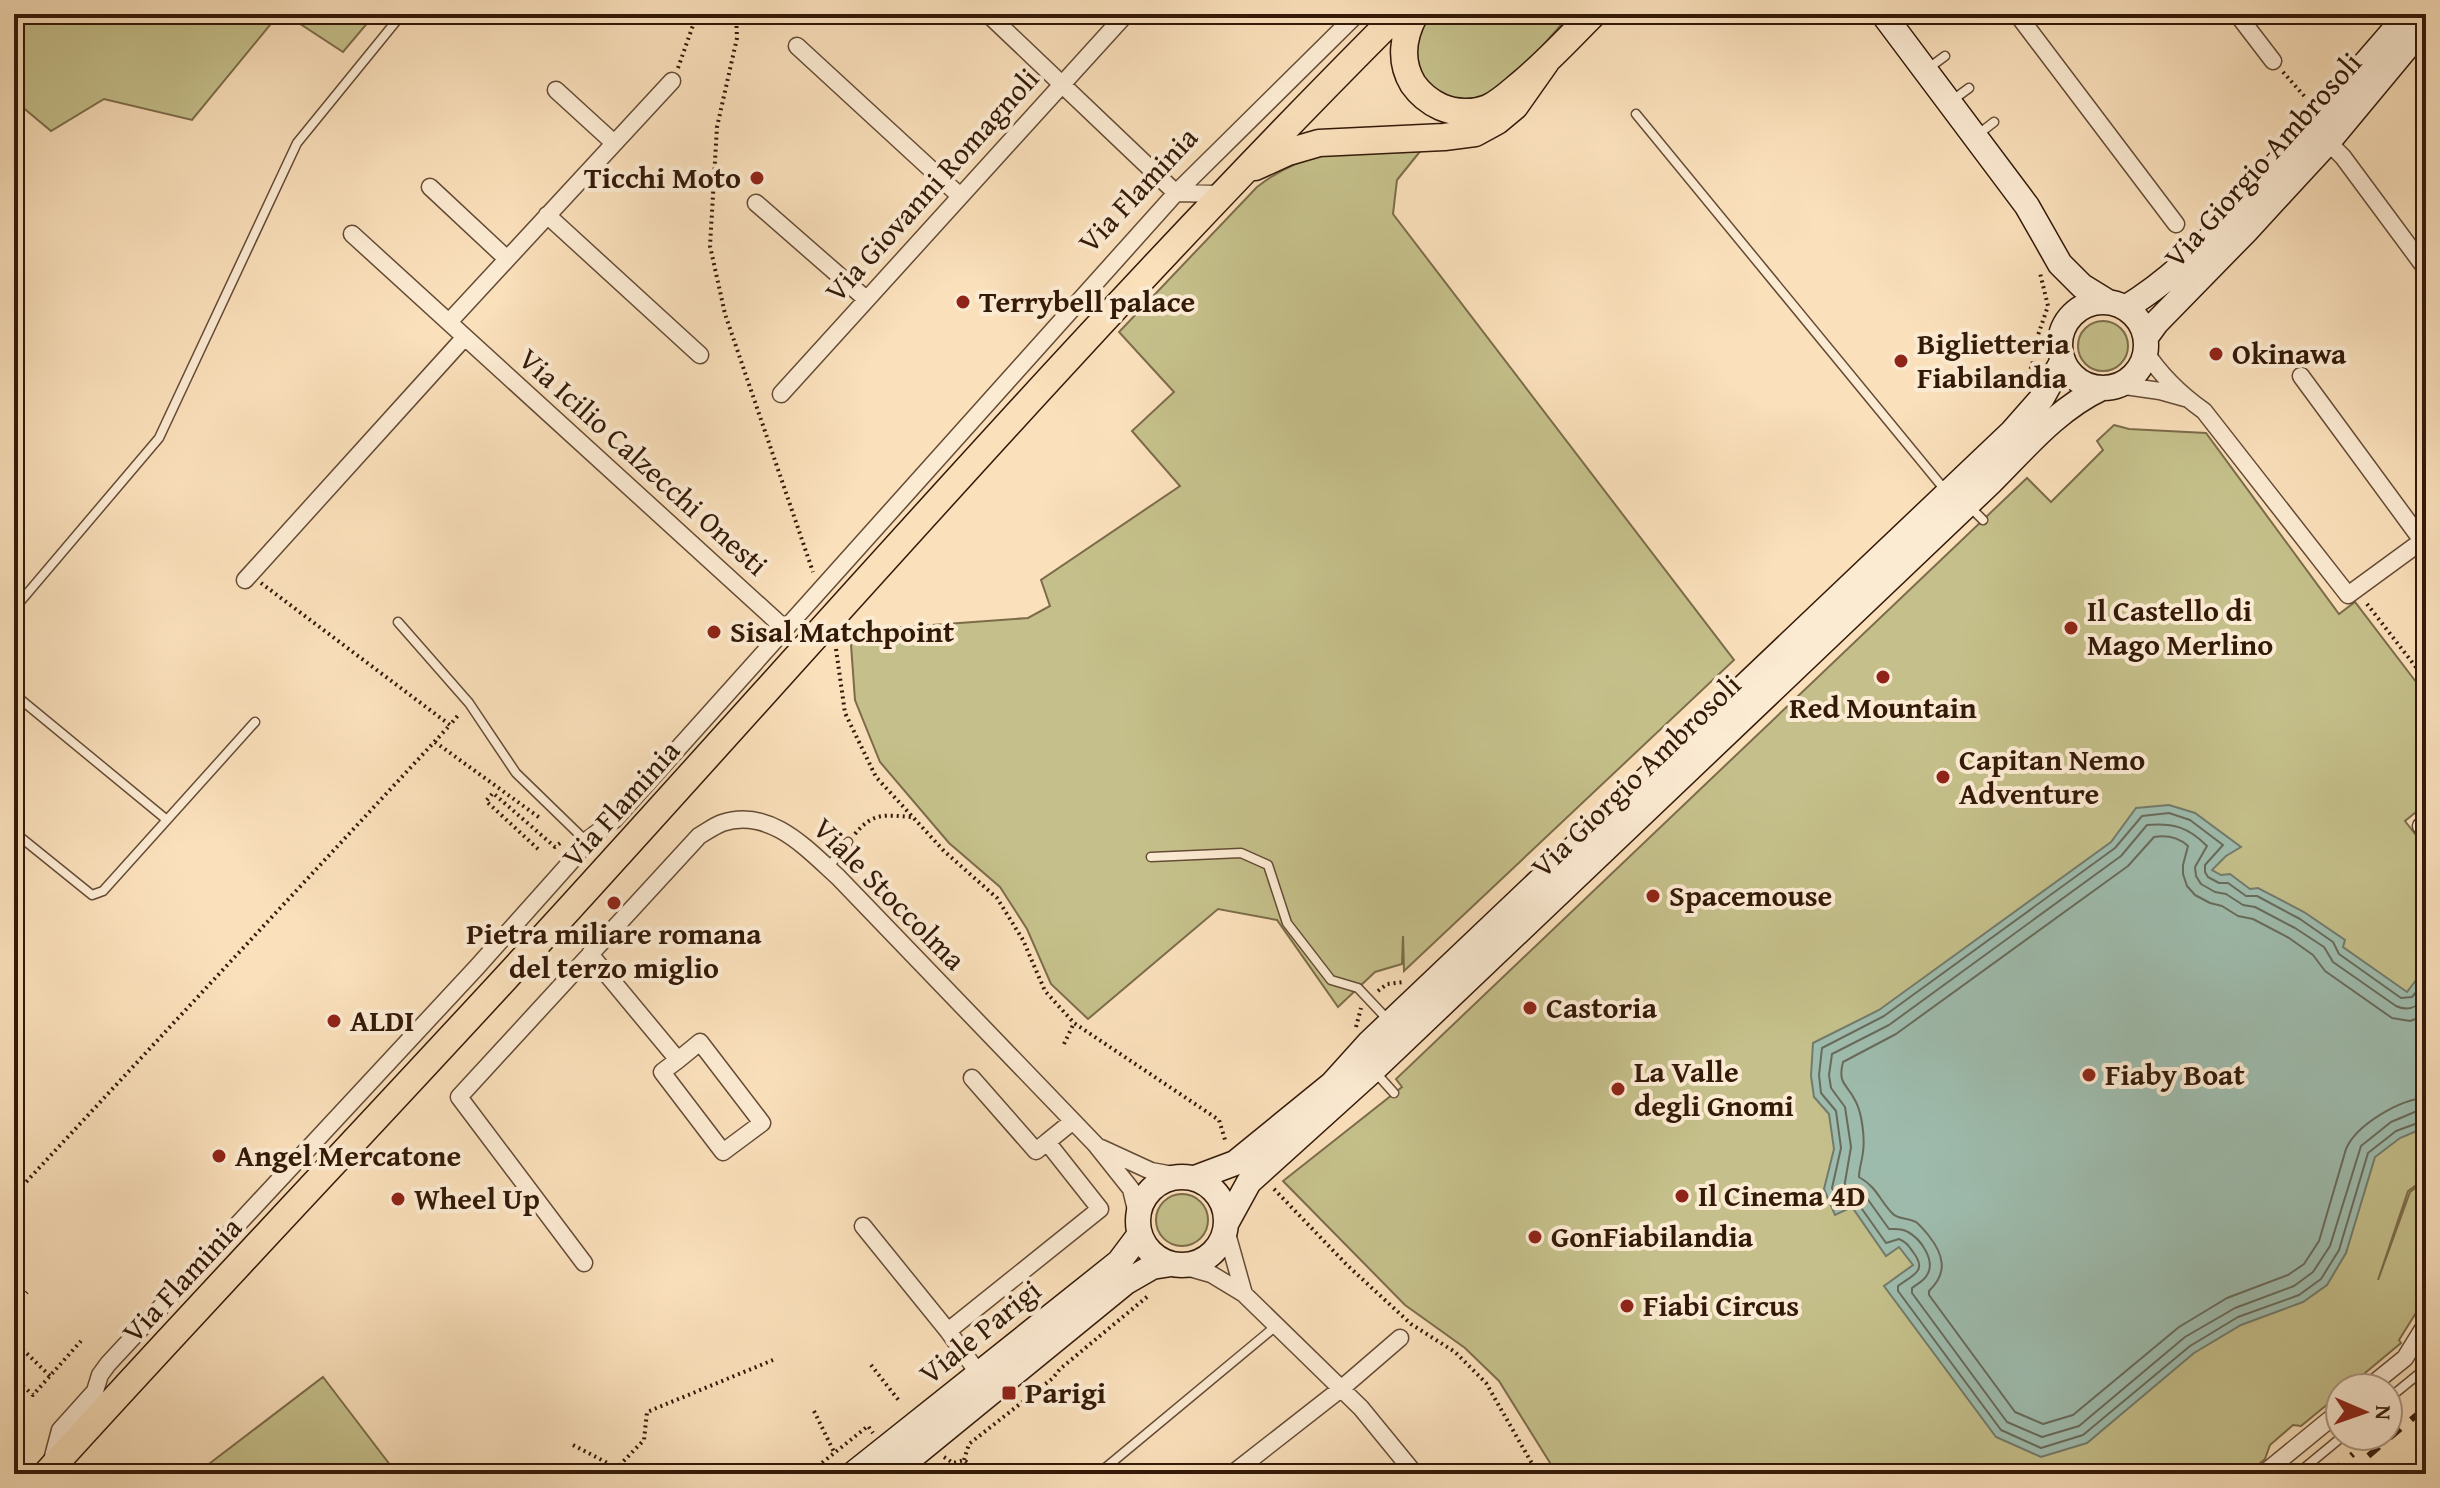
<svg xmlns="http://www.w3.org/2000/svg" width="2440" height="1488" viewBox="0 0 2440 1488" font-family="'Gentium Book Plus',serif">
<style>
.green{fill:#c5c08b;stroke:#7c6c4a;stroke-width:2}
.water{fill:#9ebdaf;stroke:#737b6c;stroke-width:2}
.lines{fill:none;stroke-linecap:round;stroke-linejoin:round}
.shore{stroke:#686b5c;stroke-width:2}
.service-casing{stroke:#654b35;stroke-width:11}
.minor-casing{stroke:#654b35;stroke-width:19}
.secondary-casing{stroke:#331908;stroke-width:27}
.primary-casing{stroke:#331908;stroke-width:29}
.path{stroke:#331908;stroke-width:4;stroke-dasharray:2 4;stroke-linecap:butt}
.service{stroke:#fcebd3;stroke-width:8}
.minor{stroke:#fcebd3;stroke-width:16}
.secondary{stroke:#fcebd3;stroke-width:24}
.primary{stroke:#fae0bb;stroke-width:26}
.rail{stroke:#331908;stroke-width:6;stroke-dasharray:14 14;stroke-linecap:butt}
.poi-dot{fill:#8f2418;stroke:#fcebd3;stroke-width:3}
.labels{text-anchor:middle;stroke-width:8;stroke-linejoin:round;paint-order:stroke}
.street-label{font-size:30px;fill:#331908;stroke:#fcebd3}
.poi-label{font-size:30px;font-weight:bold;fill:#331908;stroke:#fcebd3;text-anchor:start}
</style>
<rect width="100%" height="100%" fill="#fae0bb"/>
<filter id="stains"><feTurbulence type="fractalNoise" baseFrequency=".0025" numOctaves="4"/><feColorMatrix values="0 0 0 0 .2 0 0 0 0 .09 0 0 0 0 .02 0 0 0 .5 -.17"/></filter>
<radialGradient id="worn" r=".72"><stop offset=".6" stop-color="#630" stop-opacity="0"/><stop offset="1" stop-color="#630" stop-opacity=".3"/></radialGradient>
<path class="green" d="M54,14H279L192,120L104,99L51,131L14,100V17L39,21Z
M285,14H375L343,52Z
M1426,14H1571C1549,37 1509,90 1480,99C1474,101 1467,99 1461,99C1418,98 1406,46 1426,14Z
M1422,149L1397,180L1393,214L1734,660L1404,971L1403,936L1402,964L1375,972L1338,1007L1277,920L1218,909L1088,1019L1051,984L1027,929L1000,887L949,843L880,762L855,700L850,631L1028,618L1050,606L1041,580L1180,486L1132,431L1174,392L1119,332L1257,187C1312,144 1356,152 1422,149Z
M2078 346a25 25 0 1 1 50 0a25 25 0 1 1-50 0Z
M2114,425L2129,429L2206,433L2339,614L2355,602L2426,695V804L2405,821L2426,848V1178L2408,1191L2378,1280L2410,1192L2426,1180V1297L2399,1340L2401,1343L2347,1388H2340V1394L2301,1426L2293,1425L2270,1445L2265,1459L2247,1474H1557L1499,1381L1465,1348L1405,1305L1283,1181L1402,1087L1396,1079L2027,478L2051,502L2103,450L2097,441Z
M1156 1220a26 26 0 1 1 52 0a26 26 0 1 1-52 0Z
M323,1377L397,1474H210L205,1467Z"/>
<path class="water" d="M2169,805L2195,813L2241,847L2226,856L2212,870L2221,875L2230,874L2250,889L2258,888L2304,912L2345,940L2343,947L2407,992L2426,967V1127L2400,1138L2375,1157L2346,1253L2327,1285L2303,1302L2241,1325L2194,1353L2087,1443L2041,1457L1996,1437L1884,1286L1913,1265L1899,1247L1886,1256L1852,1207L1835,1215L1824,1189L1834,1149L1829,1114L1814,1097L1811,1076L1813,1043L1879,1010L2111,842L2136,808Z"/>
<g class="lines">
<path class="shore" d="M2426,980L2412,997L2401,998L2339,954L2333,942L2300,919L2257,896H2246L2228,883H2219L2208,877L2205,872V865L2223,845L2190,820L2169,813L2142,816L2115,848L1884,1016L1822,1048L1819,1075L1821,1093L1836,1111L1841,1148L1832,1188L1838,1201L1841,1203L1851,1199L1857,1202L1886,1243L1899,1239C1906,1242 1908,1245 1913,1252C1928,1271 1913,1275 1898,1286V1291L2001,1430L2041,1448L2083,1435L2190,1346L2238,1317L2299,1295L2321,1279L2339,1250L2368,1153L2396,1131L2426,1120
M2426,997C2418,1007 2409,1012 2396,1006L2333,962L2324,947L2295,928L2255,907L2243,905L2226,894L2215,892L2201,884L2196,876L2195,867L2207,846C2188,827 2174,823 2147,825L2121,856L1889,1025L1832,1054L1829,1075L1831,1088L1845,1107L1851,1147L1844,1188L1864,1194L1889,1229C1895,1229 1902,1228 1908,1232C1921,1239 1936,1261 1927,1275C1924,1281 1917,1284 1912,1288V1293L2007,1422L2042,1437L2079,1426L2185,1337L2235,1308L2294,1286L2313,1272L2330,1246L2361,1146L2391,1122L2417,1111L2426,1110
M2426,1015L2410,1021L2392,1018L2325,971L2313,955L2289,938L2253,919L2238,916L2222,906L2210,903L2195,895L2187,886L2183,874V865L2188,846C2178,837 2167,835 2154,837L2128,866L1896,1034L1843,1062C1837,1085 1848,1084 1856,1102C1862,1114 1865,1138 1863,1152C1862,1161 1859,1169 1859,1177C1878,1188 1879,1200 1893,1214C1898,1219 1909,1218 1916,1222C1921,1226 1925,1231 1929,1236C1944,1255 1948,1273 1929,1291V1295L2015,1412L2043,1424L2073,1415L2179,1327L2227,1298L2288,1275L2304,1264L2319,1241L2346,1149C2356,1125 2400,1099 2426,1098"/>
<g class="service-casing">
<path id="service" d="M1926,70L1945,56
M1950,102L1969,88
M1636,114L1945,490
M1976,136L1994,122
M1969,506L1983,520
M14,609L159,438L297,143L402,14
M398,622L469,703L516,773L586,841
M14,694L167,820
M14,832L92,895L103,891L255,722
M1151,857L1241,853L1268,865L1287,923L1331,980L1358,988L1390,1022
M828,868L848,842
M1376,1073L1394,1093
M2388,1399L2426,1368
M1098,1474L1276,1326
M2297,1474L2343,1436"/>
</g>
<g class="minor-casing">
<path id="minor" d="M988,14L1176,193L1220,194
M2017,14L2176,224
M2237,14L2273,61
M797,46L960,196
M556,90L614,143
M2328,142L2343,157L2426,269
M430,187L507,259
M756,203L866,299
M547,215L700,355
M352,234L784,628
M449,322L672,81
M2145,351C2161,376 2180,394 2204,411L2348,595L2426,538
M2301,376L2426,546
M2118,385L2160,391L2185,398
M781,394L1126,14
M245,580L465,337
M2421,826L2426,822
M590,954L678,1060L700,1042L762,1123L723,1152L662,1072L678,1060
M972,1078L1036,1151L1047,1142
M1101,1148L1151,1171L1179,1176
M863,1226L948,1331
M1226,1230L1244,1294
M584,1263L459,1097L699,836C706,832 714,826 722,823C770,807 807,849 838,877L1096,1145L1131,1189L1138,1218
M1183,1266L1211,1274L1244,1294L1361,1408L1415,1474
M979,1374L948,1331L1100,1209L1047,1142L1073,1121
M2368,1388L2405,1358L2426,1324
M51,1464L60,1430L95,1391L100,1375L108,1364L477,967L576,856L586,841L614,820L1176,193L1357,14
M1232,1474L1342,1388L1400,1338
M2263,1474L2340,1411"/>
</g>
<g class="secondary-casing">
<path id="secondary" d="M1883,14L2027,206L2060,264L2082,286L2108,302
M2060 345a43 43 0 1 1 86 0a43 43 0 1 1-86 0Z
M2125,308C2185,272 2230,218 2275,166C2320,116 2364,65 2408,14
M2146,337L2157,322L2246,231L2328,142L2426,24
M1138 1221a44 44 0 1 1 88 0a44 44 0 1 1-88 0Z
M1195,1178L1235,1163L1332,1084L1369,1043L2012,432L2042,398L2063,360
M1227,1222L1249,1182L1373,1070L1991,482C2025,448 2057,409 2102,388
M853,1474L1119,1262L1140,1234
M891,1474L1126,1282L1152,1267L1171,1264"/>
</g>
<g class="primary-casing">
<path id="primary" d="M1415,14C1403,36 1399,61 1413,84C1420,94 1430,102 1441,107C1455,113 1473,114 1488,108C1501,102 1512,91 1523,82C1548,61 1570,37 1593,14
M1255,167L1288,152L1319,143L1444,137L1475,133L1497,121L1515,106L1546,62
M46,1474C218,1284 396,1099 569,909C843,608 1110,302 1398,14"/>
</g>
<path class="path" d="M736,14L737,38L717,127L710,246L725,314L813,572
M678,68L697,14
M2283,72L2306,98
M2022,385L2032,366L2038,335L2048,306L2040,273
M261,583L450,725L460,713
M2367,604L2426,680
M836,649L845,713L876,777L944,851L997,898L1023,940L1045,991L1074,1023L1219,1120L1226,1143
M435,742L540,818
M855,834C873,812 885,815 911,817
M538,849L486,801L493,793L555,847L563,841
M1378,991L1387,984L1403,982
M1356,1027L1361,1008
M1064,1044L1074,1023
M1274,1189L1347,1265L1411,1324L1455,1352L1486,1383L1538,1474
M14,1195L450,725
M14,1306L27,1292
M14,1341L50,1376
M871,1365L900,1402
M14,1378L33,1395L81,1341
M814,1411L834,1452
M573,1445L617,1468
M944,1457L953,1463L964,1460L983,1474
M964,1460L969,1444L1053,1378L1060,1369L1148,1296
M611,1474L644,1440L647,1412L773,1360
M808,1474L868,1426L873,1433"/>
<use href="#service" class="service"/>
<use href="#minor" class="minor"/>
<use href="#secondary" class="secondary"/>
<use href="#primary" class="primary"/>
<path class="rail" d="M2330,1474L2353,1454
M2347,1474L2426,1407"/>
</g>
<g class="poi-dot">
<circle cx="757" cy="178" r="8"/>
<circle cx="963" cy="302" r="8"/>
<circle cx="2216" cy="354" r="8"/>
<circle cx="1901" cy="361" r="8"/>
<circle cx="2071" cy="628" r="8"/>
<circle cx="714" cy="632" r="8"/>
<circle cx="1883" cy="677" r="8"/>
<circle cx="1943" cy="777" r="8"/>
<circle cx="1653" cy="896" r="8"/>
<circle cx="614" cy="903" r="8"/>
<circle cx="1530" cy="1008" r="8"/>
<circle cx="334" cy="1021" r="8"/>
<circle cx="2089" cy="1075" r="8"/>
<circle cx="1618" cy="1089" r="8"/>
<circle cx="219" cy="1156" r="8"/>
<circle cx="1682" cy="1196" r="8"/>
<circle cx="398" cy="1199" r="8"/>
<circle cx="1535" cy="1237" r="8"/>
<circle cx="1627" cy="1306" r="8"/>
<rect x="1001" y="1385" width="16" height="16" rx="4"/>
</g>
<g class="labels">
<g class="street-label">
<text transform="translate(2263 160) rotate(-48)" y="10">Via Giorgio Ambrosoli</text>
<text transform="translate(932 185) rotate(-48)" y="10">Via Giovanni Romagnoli</text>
<text transform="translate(1138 190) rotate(-47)" y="10">Via Flaminia</text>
<text transform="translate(643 462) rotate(42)" y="10">Via Icilio Calzecchi Onesti</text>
<text transform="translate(1636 776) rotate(-44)" y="10">Via Giorgio Ambrosoli</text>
<text transform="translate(621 804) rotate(-48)" y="10">Via Flaminia</text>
<text transform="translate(889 894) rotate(45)" y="10">Viale Stoccolma</text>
<text transform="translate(182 1280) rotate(-47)" y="10">Via Flaminia</text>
<text transform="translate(980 1332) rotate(-39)" y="10">Viale Parigi</text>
</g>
<g class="poi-label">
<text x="741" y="188" text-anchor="end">Ticchi Moto</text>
<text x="979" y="312">Terrybell palace</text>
<text x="1917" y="354">Biglietteria<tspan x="1917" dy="34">Fiabilandia</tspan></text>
<text x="2232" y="364">Okinawa</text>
<text x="2087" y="621">Il Castello di<tspan x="2087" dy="34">Mago Merlino</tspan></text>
<text x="730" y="642">Sisal Matchpoint</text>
<text x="1883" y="718" text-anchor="middle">Red Mountain</text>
<text x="1959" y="770">Capitan Nemo<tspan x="1959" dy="34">Adventure</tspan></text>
<text x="1669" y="906">Spacemouse</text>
<text x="614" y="944" text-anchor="middle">Pietra miliare romana<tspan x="614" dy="34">del terzo miglio</tspan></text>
<text x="1546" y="1018">Castoria</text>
<text x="350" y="1031">ALDI</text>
<text x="1634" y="1082">La Valle<tspan x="1634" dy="34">degli Gnomi</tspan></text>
<text x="2105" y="1085">Fiaby Boat</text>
<text x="235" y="1166">Angel Mercatone</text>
<text x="1698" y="1206">Il Cinema 4D</text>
<text x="414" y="1209">Wheel Up</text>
<text x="1551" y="1247">GonFiabilandia</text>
<text x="1643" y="1316">Fiabi Circus</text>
<text x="1025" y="1403">Parigi</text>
</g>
</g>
<rect width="2440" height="1488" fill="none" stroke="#fae0bb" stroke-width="48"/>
<rect x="16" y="16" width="2408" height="1456" fill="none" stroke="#331908" stroke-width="4"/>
<rect x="24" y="24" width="2392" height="1440" fill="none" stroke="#331908" stroke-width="2"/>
<g transform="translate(2364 1412) rotate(92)"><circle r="38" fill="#fcebd3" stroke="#ac9782" stroke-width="2"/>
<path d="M0-6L14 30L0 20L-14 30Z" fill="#8f2418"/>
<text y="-12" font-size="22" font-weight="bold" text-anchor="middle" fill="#331908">N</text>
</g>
<rect width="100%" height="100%" filter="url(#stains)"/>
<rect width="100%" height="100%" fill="url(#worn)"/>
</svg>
